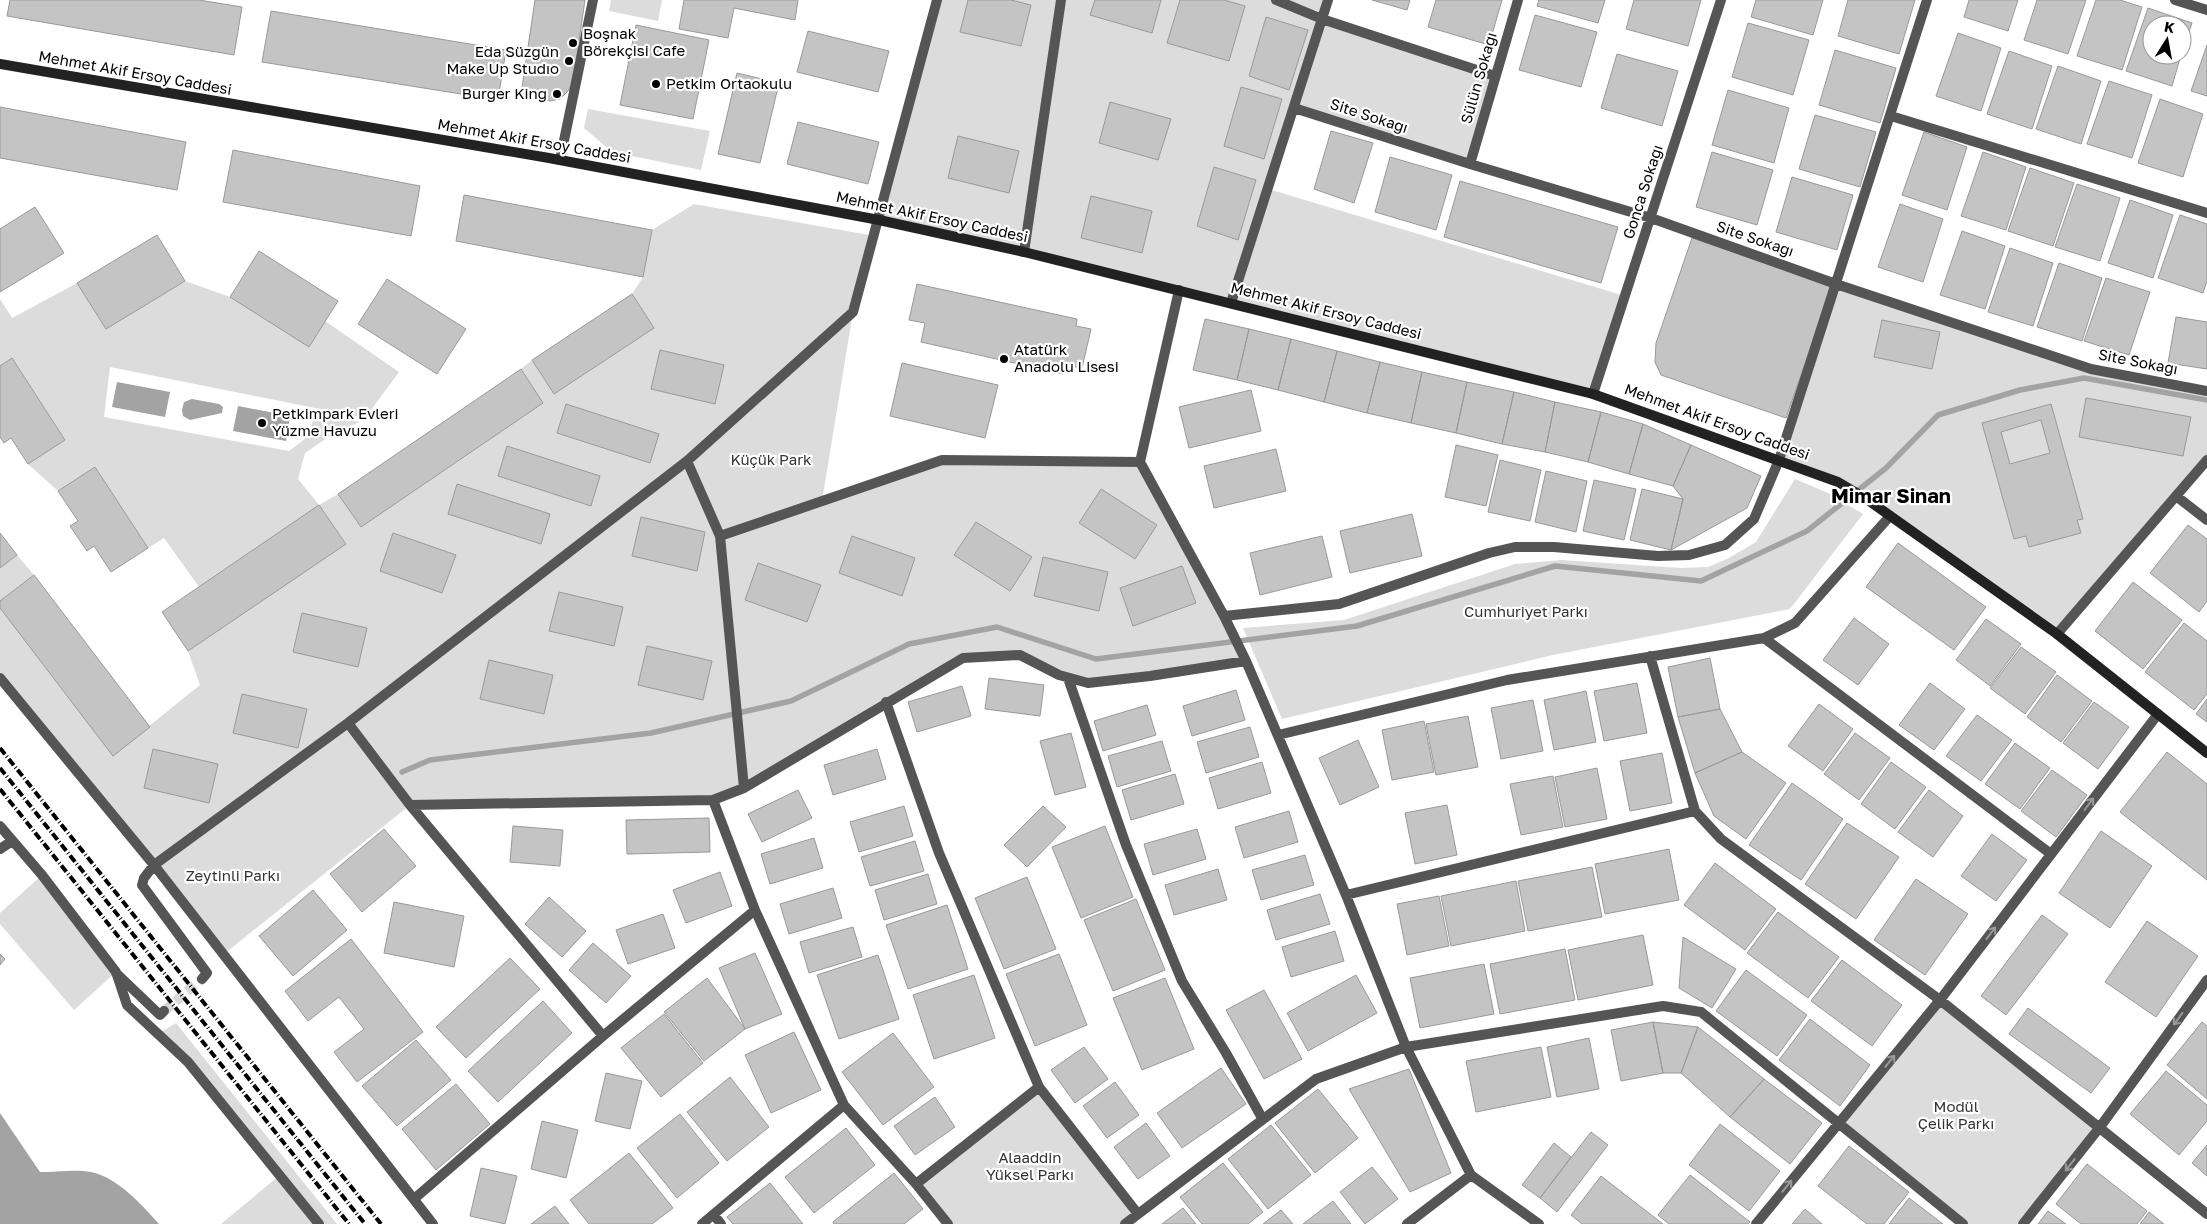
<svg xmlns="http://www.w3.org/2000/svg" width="2207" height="1224" viewBox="0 0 2207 1224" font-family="'Golos Text',sans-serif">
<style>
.green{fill:#dcdcdc}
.water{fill:#a3a3a3}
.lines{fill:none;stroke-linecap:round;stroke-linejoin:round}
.stream{stroke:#a3a3a3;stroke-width:5.5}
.building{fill:#c4c4c4;stroke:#999;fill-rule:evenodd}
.street-tunnel{stroke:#d9d9d9;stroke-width:10;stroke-dasharray:10 5;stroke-linecap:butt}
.street{stroke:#555;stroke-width:10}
.secondary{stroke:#222;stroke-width:10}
.rail{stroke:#000;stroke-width:4;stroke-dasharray:8 2.5 1 2.5;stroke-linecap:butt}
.oneway{stroke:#999}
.poi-dot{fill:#000;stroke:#fff;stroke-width:2}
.labels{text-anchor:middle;stroke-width:4.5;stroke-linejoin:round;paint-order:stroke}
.poi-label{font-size:15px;fill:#000;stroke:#fff;text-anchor:start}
.street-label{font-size:15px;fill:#000;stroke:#fff}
.park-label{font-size:15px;fill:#333;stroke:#fff}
.district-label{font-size:20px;font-weight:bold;fill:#000;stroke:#fff}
</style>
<rect width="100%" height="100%" fill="#fff"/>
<path class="green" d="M611,0H662L658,21L609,11Z
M937,0H1328L1322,18L1495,76L1470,164L1295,108L1268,189L1625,296L1593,394L879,220Z
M588,109L710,131L701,170L612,152L584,128Z
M694,204L875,236L853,312L822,501L942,460L1140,462L1246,661L1088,683L1019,655L963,658L713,800L410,805L224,954L0,672V608L113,755L200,685L188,651L346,543L319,505L199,587L164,538L148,548L95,467L58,491L28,464L65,439L12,358L0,366V299L12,318L77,283L106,329L185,281L230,297L309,347L325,321L399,372L365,418L110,367L104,417L289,451L310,435L314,413L360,422L337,431L305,453L298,479L319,505L338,494L361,527L543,403L521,369L532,360L554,394L654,328L632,294L643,277L652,230Z
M1836,284L2091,369L2207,391V460L2057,634L1865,498L1779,460Z
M1795,479L1828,493L1863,514L1790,609L1553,655L1282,719L1243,628L1344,620L1515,564L1562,560L1681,568L1708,567L1729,558L1756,542Z
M17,555L34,575L0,601V568Z
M42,875L116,972L74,1010L0,924V913Z
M1940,1000L2100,1127L2023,1224H1963L1838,1124Z
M176,1023L337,1224H221L280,1175L158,1034Z
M1039,1087L1138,1214L1125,1224H948L916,1184Z"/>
<path class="water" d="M117,382L170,392L165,417L112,407Z
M192,399L219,404L223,407L222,413L190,420L183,416L182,410L184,402Z
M238,406L290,416L286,441L233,431Z
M0,1113L40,1172C56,1172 76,1169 91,1172C117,1177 142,1205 159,1224H0Z"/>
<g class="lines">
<path class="stream" d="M402,772L430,760L651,733L791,701L909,644L997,627L1096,659L1357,626L1555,566L1701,581L1807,531L1886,468L1938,415L2020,390L2084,378L2207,400"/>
</g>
<path class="building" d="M10,0H199L242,7L234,55L7,16Z
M535,0H585L573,82L568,91L560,99L550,101L521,94Z
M684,0H798L795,20L734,8L728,38L679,29Z
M968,0H1011L1031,5L1021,46L960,32Z
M1095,0H1161L1152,33L1090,15Z
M1180,0H1224L1245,6L1229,61L1167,43Z
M1372,0H1410L1407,10Z
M1436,0H1502L1489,45L1428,27Z
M1539,0H1605L1598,23L1537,6Z
M1634,0H1701L1688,46L1626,29Z
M1756,0H1823L1813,35L1751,17Z
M1848,0H1915L1899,54L1838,36Z
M1969,0H2018L2008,31L1964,17Z
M2037,0H2086L2068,54L2024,40Z
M2096,0H2120L2142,7L2122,70L2077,56Z
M2148,8L2192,23L2182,53V25H2152V55H2181L2172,86L2126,71Z
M271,11L506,50L498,100L262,62Z
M1535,15L1597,32L1581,87L1519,70Z
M1266,17L1308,30L1289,90L1249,76Z
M1748,23L1809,40L1793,95L1732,77Z
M636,25L709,40L693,119L620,105Z
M808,31L889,51L878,92L797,72Z
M1958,33L2001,48L1981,111L1936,96Z
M2207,45V96L2191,91Z
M1835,50L1896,68L1880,123L1819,105Z
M2009,51L2052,66L2032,129L1987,114Z
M1617,54L1678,71L1662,126L1601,108Z
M2058,66L2101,81L2081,144L2036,129Z
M737,73L779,83L760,163L718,154Z
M2109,81L2152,95L2132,158L2087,144Z
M1241,87L1282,99L1264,159L1224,146Z
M1728,90L1789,108L1774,163L1712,145Z
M2160,99L2203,114L2183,177L2138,163Z
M1110,102L1171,119L1158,160L1099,143Z
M0,107L186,142L177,190L0,158Z
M1815,115L1876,132L1860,187L1799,169Z
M798,122L879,142L868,184L787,164Z
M1331,131L1373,143L1354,203L1314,189Z
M1924,132L1967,147L1947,210L1902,195Z
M958,136L1019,151L1009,193L948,178Z
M233,150L420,186L411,236L223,202Z
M1712,152L1773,170L1757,225L1696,207Z
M1983,152L2026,167L2006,230L1961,216Z
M1390,157L1452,175L1436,230L1375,212Z
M1214,167L1256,180L1238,240L1197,226Z
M2030,168L2074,183L2053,246L2008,231Z
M1792,177L1853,195L1837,250L1776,232Z
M1460,181L1618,227L1601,283L1444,237Z
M2077,184L2120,198L2100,261L2055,247Z
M464,195L652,230L643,277L456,241Z
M1091,196L1152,211L1142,253L1081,238Z
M2130,200L2173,215L2153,278L2108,263Z
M1900,204L1943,219L1923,282L1878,267Z
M35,207L64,253L0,292V229Z
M2180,215L2207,224V281L2203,293L2158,278Z
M1962,231L2005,246L1985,309L1940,295Z
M157,235L185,281L106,329L77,283Z
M1692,238L1832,286L1786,418L1661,375L1655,362L1656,343Z
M2010,248L2053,263L2033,326L1988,312Z
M259,251L338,301L309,347L230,297Z
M2059,263L2102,278L2082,341L2037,327Z
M2106,278L2150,292L2129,355L2084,341Z
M387,279L466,329L437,374L358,324Z
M917,284L1077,319L1076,326L1091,329L1082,368L1065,365L1063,374L921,342L925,323L909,320Z
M632,294L654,328L554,394L532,360Z
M2176,317L2207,322V369L2168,363Z
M1205,319L1249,329L1237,380L1193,370Z
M1882,320L1940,332L1932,369L1874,357Z
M1249,329L1291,339L1278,390L1237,380Z
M1291,339L1337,351L1324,402L1278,390Z
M660,350L724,365L715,404L651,389Z
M1337,351L1380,362L1367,413L1324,402Z
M12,358L65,440L28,464L11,438L4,443L0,437V366Z
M1380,362L1422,372L1411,423L1367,413Z
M902,363L998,385L985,438L890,416Z
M521,369L543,403L361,527L338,494Z
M1422,372L1467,382L1456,433L1411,423Z
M1467,382L1514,392L1502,444L1456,433Z
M1251,390L1261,431L1189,448L1179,407Z
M1514,392L1555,402L1545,452L1502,444Z
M2086,398L2191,417L2183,456L2079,437Z
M1555,402L1601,412L1588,462L1545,452Z
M566,404L659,434L650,463L557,433Z
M2051,404L2083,519L2077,520L2081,533L2029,547L2026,536L2014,539L1982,423ZM2041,420L2050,453L2010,464L2001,432Z
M1601,412L1643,424L1629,474L1588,462Z
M1643,424L1691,445L1673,486L1629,474Z
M1456,445L1498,455L1486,506L1445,497Z
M1691,445L1761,476L1747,508L1671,550L1683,499L1673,486Z
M507,446L600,476L591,506L498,476Z
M1276,449L1286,491L1214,508L1204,466Z
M1500,460L1541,470L1530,521L1488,512Z
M95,467L148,548L111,572L94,546L87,551L70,526L78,521L58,491Z
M1546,471L1587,481L1576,532L1535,522Z
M1594,480L1636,489L1624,540L1583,531Z
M457,484L550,514L541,544L448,514Z
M1101,489L1157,525L1135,559L1079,523Z
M1642,489L1683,499L1671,550L1630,540Z
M319,505L346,544L188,651L162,612Z
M1412,514L1422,556L1350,573L1340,531Z
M641,517L705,532L697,571L632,556Z
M976,522L1032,557L1010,591L954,555Z
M2188,525L2207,539V601L2199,612L2150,573Z
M0,533L17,555L0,568Z
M393,533L456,555L442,593L380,571Z
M852,536L915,558L902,596L839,573Z
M1322,536L1332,577L1260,595L1250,553Z
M1898,543L1986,607L1954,650L1866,587Z
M1043,557L1108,572L1099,611L1034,596Z
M758,563L821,585L807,622L745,600Z
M1182,566L1196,603L1133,626L1120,588Z
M34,575L150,727L113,756L0,608V601Z
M2133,582L2182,620L2143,669L2095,631Z
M559,592L623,607L614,646L549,631Z
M302,613L367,628L358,667L293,652Z
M1854,618L1889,644L1858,685L1823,660Z
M1986,619L2021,644L1990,686L1956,660Z
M2184,623L2207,641V694L2194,710L2145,672Z
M647,646L712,661L703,700L638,685Z
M2021,647L2056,672L2025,714L1990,688Z
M1710,658L1720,709L1678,717L1668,667Z
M489,660L553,675L544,714L480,699Z
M2057,675L2092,701L2061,742L2027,717Z
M989,678L1044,685L1040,716L985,709Z
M1637,683L1647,733L1604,741L1594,691Z
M1930,683L1965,709L1934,750L1899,725Z
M962,686L971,716L917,732L908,702Z
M1236,690L1245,720L1192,736L1183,706Z
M1586,691L1596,742L1554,750L1544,700Z
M242,694L307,709L298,748L233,733Z
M2207,699V722L2196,714Z
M1533,700L1543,751L1501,759L1491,708Z
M2094,702L2129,727L2098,769L2063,743Z
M1819,704L1853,729L1823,771L1788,746Z
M1147,705L1156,735L1103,751L1094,721Z
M1720,709L1742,752L1695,773L1678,717Z
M1977,715L2012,740L1981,781L1946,756Z
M1468,716L1478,767L1436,775L1426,724Z
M1424,721L1434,772L1392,780L1382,730Z
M1250,727L1259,757L1206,773L1197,742Z
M1071,733L1086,787L1055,795L1040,741Z
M1855,733L1890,758L1859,800L1824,774Z
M1358,740L1379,787L1340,805L1319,758Z
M1162,741L1171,771L1117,787L1108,756Z
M2015,743L2050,768L2020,809L1985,784Z
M153,749L218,764L209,803L144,788Z
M877,749L886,779L833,795L824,765Z
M1742,752L1786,783L1746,839L1714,816L1695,773Z
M2167,752L2207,784V880L2120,812Z
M1662,753L1672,803L1630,811L1620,761Z
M1262,762L1271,793L1218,809L1209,778Z
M1891,762L1926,787L1895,829L1861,804Z
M1597,768L1607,819L1565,827L1555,777Z
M2052,770L2087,795L2056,837L2021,811Z
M1175,774L1184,804L1131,820L1122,790Z
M1553,776L1563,827L1521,835L1510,784Z
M1792,783L1843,819L1801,880L1749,845Z
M798,790L812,818L762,842L748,814Z
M1929,790L1963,816L1933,857L1898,832Z
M1447,805L1457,855L1415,864L1405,813Z
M904,806L913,836L859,852L850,822Z
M1043,806L1066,827L1027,867L1004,845Z
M1289,811L1298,842L1244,858L1235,827Z
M709,818L710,852L627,854L626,820Z
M1847,823L1899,857L1856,919L1805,884Z
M513,826L563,830L560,866L510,862Z
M1105,826L1133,897L1081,918L1052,847Z
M384,829L416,866L362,912L330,874Z
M1197,829L1206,859L1153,875L1144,844Z
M2101,831L2152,866L2110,928L2059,893Z
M1992,834L2027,860L1996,901L1961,876Z
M814,838L823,868L770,884L761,854Z
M915,841L924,871L870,886L861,857Z
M1669,849L1679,900L1605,914L1595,864Z
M1305,855L1314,885L1261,900L1252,870Z
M1715,863L1776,909L1745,950L1684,905Z
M1592,867L1602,917L1528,931L1518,881Z
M1218,869L1227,900L1174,915L1165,885Z
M720,872L732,906L686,923L673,890Z
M928,874L937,904L884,920L875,890Z
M1027,877L1056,949L1004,969L975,898Z
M1916,879L1968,914L1925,975L1874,940Z
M1516,881L1525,931L1451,946L1441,896Z
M833,888L842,918L789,934L780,904Z
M313,890L347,930L293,976L259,936Z
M1320,894L1330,924L1276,940L1267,910Z
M1439,896L1449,946L1407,955L1397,904Z
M549,897L586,931L562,957L525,924Z
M1136,899L1165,970L1113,991L1084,920Z
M394,902L464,916L454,967L384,953Z
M947,905L968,969L908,989L886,925Z
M1778,912L1839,957L1808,998L1747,953Z
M663,914L675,948L628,964L616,930Z
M2042,915L2068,934L2006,1015L1981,996Z
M2147,921L2198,956L2156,1017L2105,982Z
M853,927L862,957L809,973L800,942Z
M1335,931L1344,961L1291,977L1282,947Z
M1643,935L1653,985L1578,1000L1568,950Z
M1683,937L1736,969L1712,1008L1679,988Z
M351,939L423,1032L357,1082L334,1052L364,1029L339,997L308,1021L285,991Z
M593,943L631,976L606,1003L569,970Z
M1565,949L1575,1000L1500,1014L1490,964Z
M755,953L782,1014L745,1029L719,968Z
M0,954L5,959L0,965Z
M1059,954L1087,1025L1035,1046L1006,974Z
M878,955L899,1019L839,1039L817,975Z
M510,958L540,989L466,1058L436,1027Z
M1842,960L1902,1005L1872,1046L1811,1001Z
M1484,964L1494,1014L1420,1028L1410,978Z
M1746,970L1807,1015L1777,1056L1716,1011Z
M974,975L995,1038L934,1059L913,995Z
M1356,975L1377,1013L1308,1051L1287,1013Z
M707,978L745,1029L704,1061L664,1012Z
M1165,978L1194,1049L1142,1070L1113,998Z
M1264,990L1302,1059L1264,1079L1226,1010Z
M543,1001L572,1033L498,1102L468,1071Z
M2028,1008L2110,1068L2091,1093L2009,1034Z
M664,1014L703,1063L661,1097L621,1048Z
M1810,1019L1870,1065L1840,1106L1779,1060Z
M1653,1022L1663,1073L1621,1081L1611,1030Z
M1653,1022L1698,1027L1681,1073H1663Z
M2202,1022L2207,1026V1099L2167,1065Z
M1698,1027L1764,1079L1730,1117L1681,1073Z
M794,1032L821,1090L771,1113L745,1055Z
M893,1033L934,1087L883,1125L842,1072Z
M1589,1038L1599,1089L1557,1097L1547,1047Z
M416,1040L451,1080L397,1126L362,1086Z
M1084,1047L1108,1079L1075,1103L1051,1070Z
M1541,1047L1551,1097L1476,1112L1466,1061Z
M1221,1068L1246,1104L1182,1148L1157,1113Z
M1409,1069L1451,1173L1410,1192L1349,1089Z
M2166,1071L2207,1105V1121L2179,1155L2130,1114Z
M606,1073L642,1081L630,1129L595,1121Z
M730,1077L769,1127L727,1161L687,1112Z
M1764,1079L1822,1123L1790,1164L1730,1117Z
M1115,1082L1139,1115L1107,1138L1083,1106Z
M456,1084L490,1124L436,1170L402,1129Z
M1318,1089L1358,1138L1315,1173L1275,1123Z
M935,1097L955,1127L915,1155L894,1126Z
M680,1114L719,1163L677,1198L637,1148Z
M542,1121L578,1130L566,1178L531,1169Z
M1146,1123L1170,1156L1138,1179L1114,1147Z
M1720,1124L1780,1171L1749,1211L1689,1165Z
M1271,1125L1311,1175L1268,1209L1228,1159Z
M846,1128L875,1165L814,1213L785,1177Z
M1591,1132L1608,1145L1557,1212L1540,1198Z
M1554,1143L1571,1157L1540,1198L1522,1185Z
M2207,1145V1176L2192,1163Z
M1849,1146L1909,1192L1884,1224H1867L1818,1186Z
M629,1153L673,1208L652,1224H589L570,1200Z
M1223,1163L1263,1212L1248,1224H1202L1180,1197Z
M2087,1164L2147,1211L2137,1224H2081L2056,1204Z
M1372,1167L1398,1199L1365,1224L1340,1192Z
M481,1168L517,1176L505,1224L470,1216Z
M894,1173L923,1209L904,1224H834L833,1222Z
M1690,1175L1750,1222L1748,1224H1669L1658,1215Z
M1601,1176L1663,1224H1582L1571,1215Z
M770,1183L803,1224H733L727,1217Z
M1909,1198L1943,1224H1889Z
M1333,1201L1351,1224H1303Z
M555,1206L569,1224H531Z
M1183,1208L1196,1224H1162Z
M1805,1209L1822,1224H1792Z
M1281,1210L1293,1224H1263Z
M2048,1211L2066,1224H2038Z
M2149,1212L2164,1224H2140Z"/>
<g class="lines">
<path class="street-tunnel" d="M164,1011L202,979"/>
<path class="street" d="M1276,0L1322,19L1495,76
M2175,0L2207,10
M1294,108L1470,164L1651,218L1836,284L2091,369L2207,391
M1891,116L2207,213
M560,160L593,0
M1470,164L1518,0
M1024,252L1061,0
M1179,290L1140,462L1224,616L1246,661L1346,895L1406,1047L1471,1175L1539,1224
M1231,303L1328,0
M1593,394L1721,0
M687,461L720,536L744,788
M2176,496L2207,520
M720,536L942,460L1140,462
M1224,616L1339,604L1489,553L1515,547H1554L1658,556L1689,555L1725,545L1754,519L1779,460L1927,0
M2057,634L2207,460
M1764,638L2051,854
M1650,656L1695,811L1721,839L1940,1000L2207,1214
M0,678L154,865L433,1224
M1068,678L1126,845L1182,981L1226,1053L1262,1118
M886,702L939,853L1039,1087L1138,1214
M348,723L410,805L603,1036
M1278,735L1507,680L1764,638L1795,623L1890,516
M713,800L755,910L844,1105L916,1184L948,1224
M410,805L713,800L744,788L963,658L1020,655L1059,675L1088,683L1150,676L1246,661
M0,826L42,875L116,972L127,1005L188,1062L319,1224
M0,849L12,841
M1346,895L1695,811
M116,973L160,1015L164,1011
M202,979L207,973L142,885L144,878L154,865L348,723L687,461L853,312L937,0
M916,1184L1039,1087
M414,1199L603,1036L755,910
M714,1215L721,1224
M702,1224L844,1105
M1125,1224L1316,1079L1406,1047L1663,1006L1701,1012L1963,1224
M1407,1224L1471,1175
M1756,1224L1940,1000L2158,714
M2023,1224L2100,1127L2207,980"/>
<path class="secondary" d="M0,64L549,158L879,220L1024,252L1593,394L1838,482L1865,498L2057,634L2207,753"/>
<path class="rail" d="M0,748L381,1224
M0,768L365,1224
M0,789L349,1224"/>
</g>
<defs><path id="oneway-shaft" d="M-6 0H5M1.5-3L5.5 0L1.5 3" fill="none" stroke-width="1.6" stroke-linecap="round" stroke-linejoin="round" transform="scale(1.25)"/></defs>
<g class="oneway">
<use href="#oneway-shaft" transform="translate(2089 804) rotate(-53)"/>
<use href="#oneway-shaft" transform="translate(1991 933) rotate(-53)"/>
<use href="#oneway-shaft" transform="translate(2178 1019) rotate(126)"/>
<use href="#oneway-shaft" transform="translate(1890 1061) rotate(-51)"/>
<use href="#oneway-shaft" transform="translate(2070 1165) rotate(128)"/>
<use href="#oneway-shaft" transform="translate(1787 1186) rotate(-51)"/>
</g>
<g class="poi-dot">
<circle cx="573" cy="43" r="5"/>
<circle cx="569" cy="61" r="5"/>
<circle cx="656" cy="84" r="5"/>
<circle cx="557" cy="94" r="5"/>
<circle cx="1004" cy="359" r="5"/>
<circle cx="262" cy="423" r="5"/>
</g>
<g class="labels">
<g class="poi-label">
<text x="583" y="39">Boşnak<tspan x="583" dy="17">Börekçisi Cafe</tspan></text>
<text x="559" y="57" text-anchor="end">Eda Süzgün<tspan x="559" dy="17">Make Up Studıo</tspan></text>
<text x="666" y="89">Petkim Ortaokulu</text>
<text x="547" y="99" text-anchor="end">Burger King</text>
<text x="1014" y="355">Atatürk<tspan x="1014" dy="17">Anadolu Lisesi</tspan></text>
<text x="272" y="419">Petkimpark Evleri<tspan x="272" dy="17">Yüzme Havuzu</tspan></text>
</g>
<g class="street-label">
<text transform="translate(135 73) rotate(10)" y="5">Mehmet Akif Ersoy Caddesi</text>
<text transform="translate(1479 78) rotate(-74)" y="5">Sülün Sokağı</text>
<text transform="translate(1369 116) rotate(18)" y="5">Site Sokağı</text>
<text transform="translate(534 141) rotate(10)" y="5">Mehmet Akif Ersoy Caddesi</text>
<text transform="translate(1643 192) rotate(-72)" y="5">Gonca Sokağı</text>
<text transform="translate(932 217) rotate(12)" y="5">Mehmet Akif Ersoy Caddesi</text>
<text transform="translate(1755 239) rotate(19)" y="5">Site Sokağı</text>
<text transform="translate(1326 311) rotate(14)" y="5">Mehmet Akif Ersoy Caddesi</text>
<text transform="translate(2138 362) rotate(11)" y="5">Site Sokağı</text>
<text transform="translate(1717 422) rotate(20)" y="5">Mehmet Akif Ersoy Caddesi</text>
</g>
<g class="park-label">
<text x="771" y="465">Küçük Park</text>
<text x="1526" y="617">Cumhuriyet Parkı</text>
<text x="233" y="881">Zeytinli Parkı</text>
<text x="1956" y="1112">Modül<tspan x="1956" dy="17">Çelik Parkı</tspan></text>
<text x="1030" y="1163">Alaaddin<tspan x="1030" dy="17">Yüksel Parkı</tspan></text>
</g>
<g class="district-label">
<text x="1891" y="503">Mimar Sinan</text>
</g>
</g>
<g transform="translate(2167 40) rotate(11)"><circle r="24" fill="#ffffff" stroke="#999999"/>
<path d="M0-4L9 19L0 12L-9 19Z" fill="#000000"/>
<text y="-8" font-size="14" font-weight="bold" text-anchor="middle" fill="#000000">K</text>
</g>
</svg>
